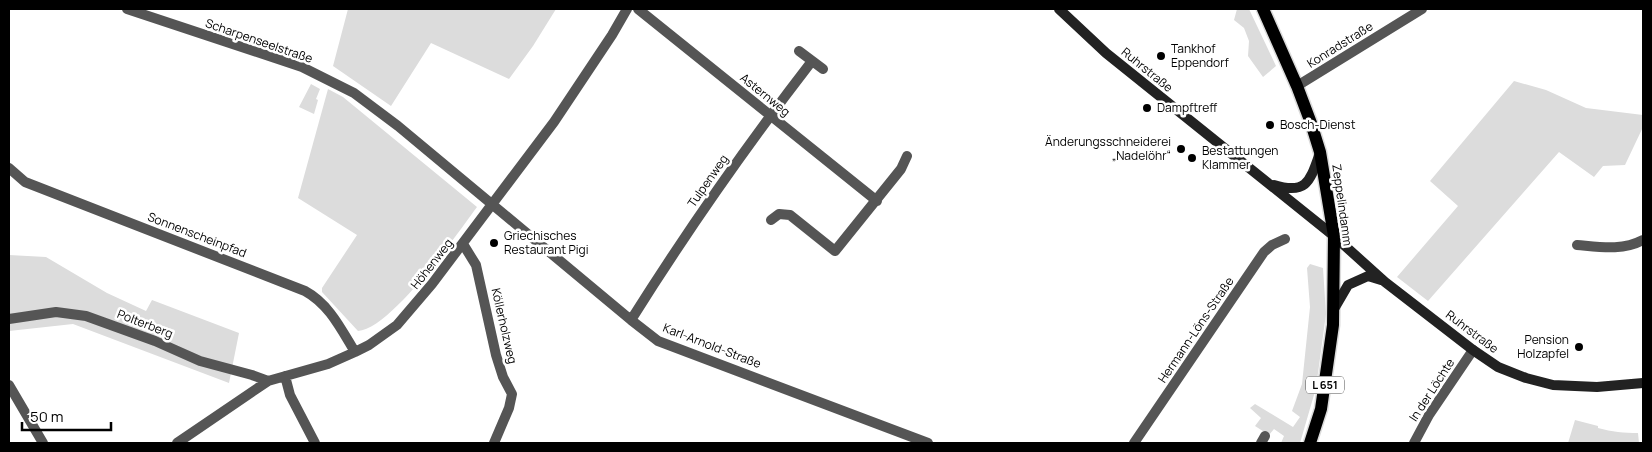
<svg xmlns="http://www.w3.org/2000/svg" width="1652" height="452" viewBox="0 0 1652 452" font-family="Manrope,sans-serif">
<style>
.green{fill:#dcdcdc}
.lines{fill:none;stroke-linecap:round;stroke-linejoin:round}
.primary-casing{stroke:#dbdbdb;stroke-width:15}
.street{stroke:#555;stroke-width:10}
.secondary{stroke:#222;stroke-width:10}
.primary{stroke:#000;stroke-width:12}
.poi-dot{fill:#000;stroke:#fff;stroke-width:2}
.labels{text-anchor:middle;stroke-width:5;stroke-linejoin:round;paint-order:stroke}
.shield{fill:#fff;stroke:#4c4c4c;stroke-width:1}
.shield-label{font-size:11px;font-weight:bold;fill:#000}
.street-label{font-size:12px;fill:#000;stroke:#fff}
.poi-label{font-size:12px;fill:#000;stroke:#fff;text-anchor:start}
</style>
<rect width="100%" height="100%" fill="#fff"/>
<path class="green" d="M348,9H556L533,46L509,79L431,43L391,106L333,66Z
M1237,9H1249L1276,66L1263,77L1248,56L1249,41L1244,28L1234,20Z
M1514,81L1546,90L1586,108L1643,115V127L1625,165L1603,166L1594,177L1559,152L1428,301L1397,277L1458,206L1430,181Z
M311,84L320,89L316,99L318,100L314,114L299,107Z
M328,89L343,97L477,207C457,234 391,329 358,331L322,292V288L357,235L298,198Z
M9,255L46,257L107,293L146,311L152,300L239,333L229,383L73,324L9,331Z
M1310,264L1323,268L1326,314L1316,388L1300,443H1281L1284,436L1274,429L1269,435L1255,426L1261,418L1250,408L1255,404L1293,427L1300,417L1292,411L1302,384L1310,307L1307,268Z
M1575,420L1598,426V428C1612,432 1624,433 1638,433L1639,443H1568Z"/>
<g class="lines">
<g class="primary-casing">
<path id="primary" d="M1263,9L1297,86L1311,123L1320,152L1334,236L1333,325L1321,409L1310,443"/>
</g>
<path class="street" d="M127,9L302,67L354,93L398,126L631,320L658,341L928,443
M638,9L877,201
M799,51L823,69
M1297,86L1422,9
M9,168L25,182L305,291C329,304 341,329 355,352
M771,220L779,214L790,215L835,251L901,169L907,156
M463,244L476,265L496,355L503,377L512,394L509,408L494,443
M1577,245C1600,247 1622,251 1643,240
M9,319L56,312L86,316L155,341L200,361L252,375L268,381
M631,320C687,231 747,145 812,61
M285,376L290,395L315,443
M9,385L43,443
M177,443L268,381L328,364L355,352L369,345L397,325L432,284L554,122L612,35L627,9
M1134,443L1264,252L1272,245L1285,239
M1261,443L1265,436
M1414,443L1429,415L1473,350"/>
<path class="secondary" d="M1059,9L1106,53L1334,236L1385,282L1473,350L1498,367L1526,378L1553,385L1597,387L1643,383
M1274,185C1307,195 1310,181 1320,153
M1334,309L1348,285L1368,276L1381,280"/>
<use href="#primary" class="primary"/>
</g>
<g class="poi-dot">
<circle cx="1161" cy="56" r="5"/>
<circle cx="1147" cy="108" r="5"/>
<circle cx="1270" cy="125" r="5"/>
<circle cx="1181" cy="149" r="5"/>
<circle cx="1192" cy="158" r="5"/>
<circle cx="494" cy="243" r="5"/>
<circle cx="1579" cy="347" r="5"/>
</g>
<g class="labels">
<rect class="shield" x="1306" y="376.5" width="38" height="17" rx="4"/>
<g class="shield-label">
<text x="1325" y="389">L 651</text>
</g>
<g class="street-label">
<text transform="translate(259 41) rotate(19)" y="4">Scharpenseelstraße</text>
<text transform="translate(1340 45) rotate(-32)" y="4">Konradstraße</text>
<text transform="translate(1147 70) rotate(39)" y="4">Ruhrstraße</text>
<text transform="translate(765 95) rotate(39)" y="4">Asternweg</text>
<text transform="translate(708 181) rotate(-55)" y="4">Tulpenweg</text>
<text transform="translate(1342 205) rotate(82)" y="4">Zeppelindamm</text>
<text transform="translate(197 235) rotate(21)" y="4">Sonnenscheinpfad</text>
<text transform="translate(432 264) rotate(-52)" y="4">Höhenweg</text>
<text transform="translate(145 324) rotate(21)" y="4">Polterberg</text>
<text transform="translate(504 326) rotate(77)" y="4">Köllerholzweg</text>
<text transform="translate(1196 330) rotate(-56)" y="4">Hermann-Löns-Straße</text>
<text transform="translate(1472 332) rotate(37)" y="4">Ruhrstraße</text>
<text transform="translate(712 346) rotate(21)" y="4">Karl-Arnold-Straße</text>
<text transform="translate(1432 390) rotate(-57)" y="4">In der Löchte</text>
</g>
<g class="poi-label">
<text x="1171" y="53">Tankhof<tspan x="1171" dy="14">Eppendorf</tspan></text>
<text x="1157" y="112">Dampftreff</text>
<text x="1280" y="129">Bosch-Dienst</text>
<text x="1171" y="146" text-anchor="end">Änderungsschneiderei<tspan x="1171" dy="14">„Nadelöhr“</tspan></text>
<text x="1202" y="155">Bestattungen<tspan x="1202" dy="14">Klammer</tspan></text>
<text x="504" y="240">Griechisches<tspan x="504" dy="14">Restaurant Pigi</tspan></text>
<text x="1569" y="344" text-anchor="end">Pension<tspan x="1569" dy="14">Holzapfel</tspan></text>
</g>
</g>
<rect width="1652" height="452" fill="none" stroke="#000000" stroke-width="20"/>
<path d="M22 422v8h89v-8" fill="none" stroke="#000000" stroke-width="2.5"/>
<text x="30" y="422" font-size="15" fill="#000000" stroke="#ffffff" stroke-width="4" paint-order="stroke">50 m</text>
</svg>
